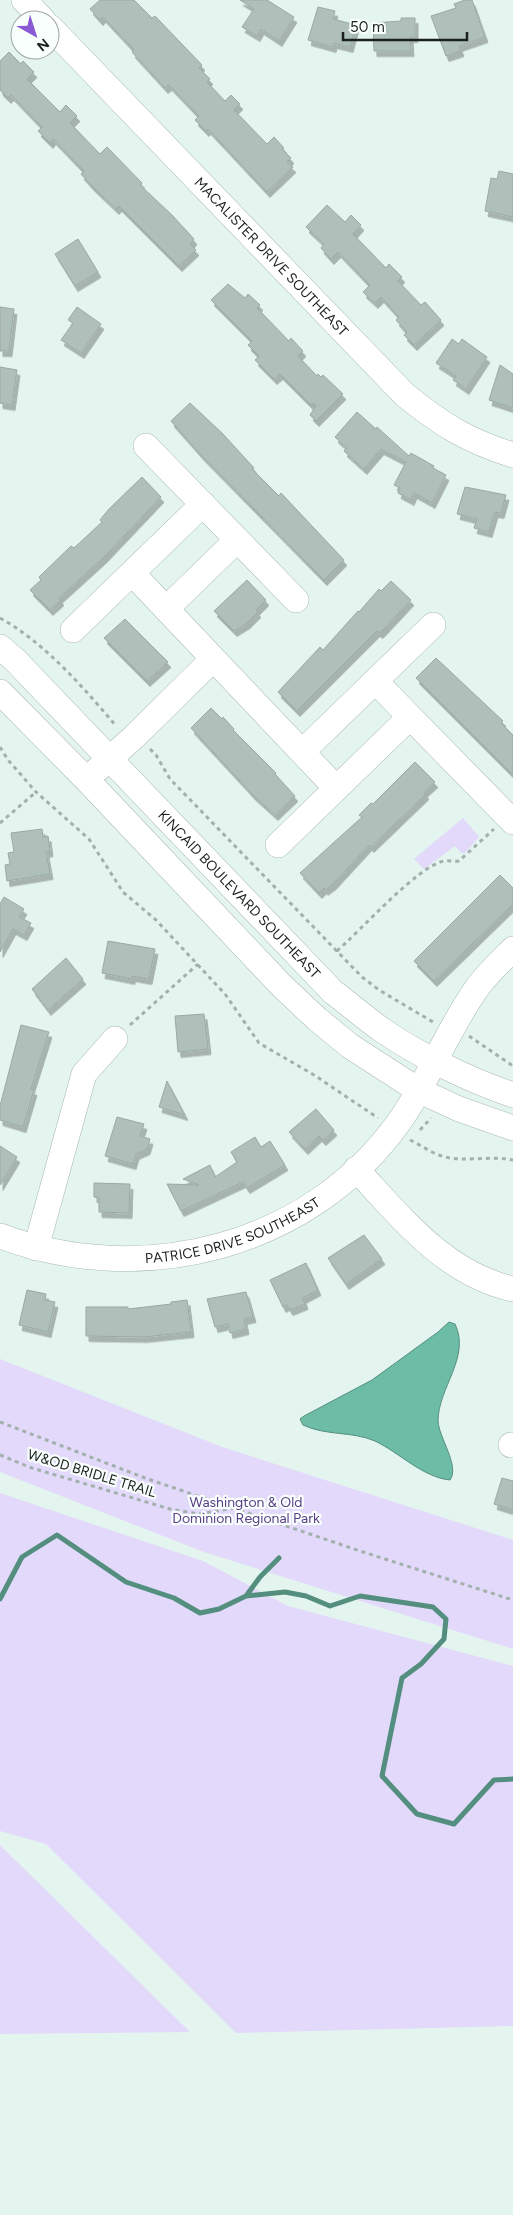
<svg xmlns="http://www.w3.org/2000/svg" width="513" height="2215" viewBox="0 0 513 2215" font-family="Figtree,sans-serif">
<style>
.green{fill:#e2d9fb}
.water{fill:#6dbca6;stroke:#548e7e}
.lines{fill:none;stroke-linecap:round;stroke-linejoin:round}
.stream{stroke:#548e7e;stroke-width:5}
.building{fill:#afbfba;stroke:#99a9a4;filter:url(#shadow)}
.minor-casing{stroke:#a9b9b3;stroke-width:26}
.path{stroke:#a3b0ac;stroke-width:3;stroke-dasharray:4 4;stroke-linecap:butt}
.minor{stroke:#fff;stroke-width:25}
.labels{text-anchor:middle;stroke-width:4.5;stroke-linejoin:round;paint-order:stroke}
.street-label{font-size:14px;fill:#1b211f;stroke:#f8fffd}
.park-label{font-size:14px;fill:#5a4087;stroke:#f8fffd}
</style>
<defs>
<filter id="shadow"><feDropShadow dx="3" dy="5.5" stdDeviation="0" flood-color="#0004"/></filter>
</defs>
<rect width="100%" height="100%" fill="#e4f4ef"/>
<path class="green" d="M463,818L479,837L465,853H461L455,846L424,869L414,859Z
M0,1359L222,1447L513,1540V1649L204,1552L0,1472Z
M0,1493L203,1561L288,1606L513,1666V2026L236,2033L46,1844L0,1831Z
M0,1845L190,2032L0,2034Z"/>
<path class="water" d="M449,1322L455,1324C471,1357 438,1388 438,1421C439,1438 460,1466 450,1480C422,1477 400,1453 375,1441C352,1431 326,1436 303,1425L300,1419L304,1416L372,1380L438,1332Z"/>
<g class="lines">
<path class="stream" d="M246,1596L260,1577L279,1558
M0,1599L22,1557L57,1535L126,1582L174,1598L200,1613L219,1609L246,1596L285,1592L306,1596L330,1606L360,1596L433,1607L446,1619L444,1639L421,1664L402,1678L382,1776L417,1814L454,1824L494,1780L513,1779"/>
</g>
<path class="building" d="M100,0H134L152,18L155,16L202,65L199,68L210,79L207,82L225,101L231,95L240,104L234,110L267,144L274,137L284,148L282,149L291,158L287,162L293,167L267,192L208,129L206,131L195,120L199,116L169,85L165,88L132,52L134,50L103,17L100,20L90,9Z
M240,0H267L294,17L279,41L261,29L257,36L242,27L254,9Z
M465,0H472L485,37L459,46L461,51L446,56L431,16L456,8L454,4Z
M318,7L335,11L333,19L356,25L350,47L334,43L333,47L308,40Z
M401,18H415V37H410L411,51H374L373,23L401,21Z
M9,52L21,64L23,61L34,72L27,79L60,112L66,105L77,116L70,123L100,154L107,147L142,183L140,185L172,215L194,239L190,244L196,250L179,266L119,206L116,209L92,186L81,174L84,171L53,139L50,143L38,131L42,127L11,95L8,98L0,90V61Z
M499,171L513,174V217L485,211L491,178L497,179Z
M327,205L345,222L351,215L361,225L353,234L386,268L389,264L402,277L398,281L421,305L425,302L441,320L414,345L404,335L407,332L396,320L399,317L381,297L375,303L363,292L370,285L338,252L331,259L321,248L324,244L306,227Z
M78,239L98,272L75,286L55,254Z
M228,284L245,298L248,294L260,305L257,308L289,341L291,338L303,351L298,356L317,376L318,374L321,377L323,375L343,394L316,421L310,415L316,406L313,403L311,405L280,374L274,379L255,360L259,356L248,345L252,341L211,300Z
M0,307L14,309L9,351H0Z
M77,307L101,324L81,353L61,340L73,323L68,320Z
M452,339L459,344L462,339L487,357L466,389L453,380L456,376L436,363Z
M500,365L513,374V408L489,400Z
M0,367L17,370L12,405L0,403Z
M190,403L223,434L254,468L252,469L279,496L281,493L344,560L324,580L202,456L171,421Z
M357,412L376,429L377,427L409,456L411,453L434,466L433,468L446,475L432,503L414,493L411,500L398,493L400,488L394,485L406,462L381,449L364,469L344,451L347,448L335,437Z
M142,477L161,497L104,557L59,598L61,600L50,610L30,590L41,580L39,577L71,546L74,548L102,522L100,520L109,509Z
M465,487L506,495L501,513L495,512L489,532L474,528L477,519L457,514Z
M247,580L266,600L256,610L258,612L247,623L234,631L214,611Z
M391,581L411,600L380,633L377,631L297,711L278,692L320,647L323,650L358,611L359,612L379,589L381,591Z
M125,619L168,662L147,681L104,638Z
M436,658L503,721L501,723L513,735V775L416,678Z
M211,708L222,719L223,717L234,729L233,730L276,773L275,774L295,796L275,815L253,795L191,728Z
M415,762L435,782L424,792L426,794L371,847L369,845L333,884L325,890L324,888L319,893L300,873L362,817L359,815L371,803L373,804Z
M42,829L43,837L48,836L50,851L46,852L50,874L7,881L5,865L10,864L8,853L14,852L11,833Z
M500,875L513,888V904L434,981L414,961Z
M4,897L24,909L19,917L31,923L24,935L13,929L0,952V904Z
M108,941L155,949L149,979L132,976V979L102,973Z
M66,958L83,979L48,1010L32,989Z
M204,1014L208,1049L178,1052L175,1016Z
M21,1025L49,1032L31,1089L34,1090L23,1127L0,1120V1106Z
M167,1081L185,1115L159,1107Z
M316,1109L334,1130L323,1140L319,1136L305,1149L289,1132Z
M117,1117L144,1124L140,1136L150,1139L147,1149L136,1154L133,1164L105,1156Z
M255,1137L261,1147L270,1141L285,1165L247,1188L243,1182L181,1211L167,1184L199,1185L183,1179L210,1165L215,1177L237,1162L231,1152Z
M0,1146L17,1157L0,1185Z
M94,1183L130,1184L129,1213L99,1212V1198L94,1197Z
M364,1235L382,1259L346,1284L328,1258Z
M306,1263L318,1290L303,1298L305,1304L290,1310L287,1305L283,1307L270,1280Z
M27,1290L46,1294L45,1300L55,1302L48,1332L19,1325Z
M246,1292L253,1317L244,1319L246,1329L230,1333L228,1324L215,1327L207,1299Z
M187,1300L191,1332L144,1337L86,1336V1307H128V1309L171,1304V1302Z
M502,1478L513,1481V1510L494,1504Z"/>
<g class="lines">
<g class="minor-casing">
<g id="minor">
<path d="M24,0L43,20"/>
<path id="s1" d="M50,27L405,395C442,425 468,441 513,455"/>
<path d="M146,446L296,600"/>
<path d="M132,573L336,788"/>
<path d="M166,609L237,540"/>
<path d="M73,630L203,504"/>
<path id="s2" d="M0,647L15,660L333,992C349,1004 365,1018 382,1030C420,1056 469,1080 513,1095"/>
<path d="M375,681L513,822"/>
<path d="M0,692L86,779L281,985L317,1019L350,1046L418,1090L459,1109L513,1128"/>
<path d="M302,752L433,625"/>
<path d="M98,769L134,737L213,659"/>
<path d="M278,845L410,717"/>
<path d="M356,1169C402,1218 445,1274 513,1289"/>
<path id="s3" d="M0,1236C142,1289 309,1248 399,1122C429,1080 447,1030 477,988C487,974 500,962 513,949"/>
<path d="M36,1248L84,1074L115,1039"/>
<path d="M511,1445H513"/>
</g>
</g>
<path class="path" d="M0,618C44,642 84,688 116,726
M0,747L8,760L36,792L89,839L123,892L156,920L225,994L259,1043L314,1075L378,1118
M150,749L156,755L170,779L362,977L379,990L433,1022
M0,823L36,792
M337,951C359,932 419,865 444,861C449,860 454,862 459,861L494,829
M130,1025L198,964
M469,1036L513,1066
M420,1130L431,1118
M410,1140C421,1145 431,1153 442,1156C463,1163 490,1155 513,1160
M0,1422L145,1478L360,1551L513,1600
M0,1455L32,1468L170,1509L199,1514L235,1508"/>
<use href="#minor" class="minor"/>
</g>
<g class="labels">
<g class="street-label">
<text dy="5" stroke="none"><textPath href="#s1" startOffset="319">MACALISTER DRIVE SOUTHEAST</textPath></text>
<text dy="5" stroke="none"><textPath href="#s2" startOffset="344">KINCAID BOULEVARD SOUTHEAST</textPath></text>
<text dy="5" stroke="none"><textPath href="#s3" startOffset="240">PATRICE DRIVE SOUTHEAST</textPath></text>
<text transform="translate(92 1473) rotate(17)" y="5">W&amp;OD BRIDLE TRAIL</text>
</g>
<g class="park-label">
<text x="246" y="1507">Washington &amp; Old<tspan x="246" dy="16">Dominion Regional Park</tspan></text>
</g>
</g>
<g transform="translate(35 35) rotate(141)"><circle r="24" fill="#f8fffd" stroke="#a0a6a4"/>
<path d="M0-4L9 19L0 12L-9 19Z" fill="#895ad4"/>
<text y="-8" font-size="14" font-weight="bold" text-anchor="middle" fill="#1b211f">N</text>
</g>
<path d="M343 32v8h124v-8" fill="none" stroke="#1b211f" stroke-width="2.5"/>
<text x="350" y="32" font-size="15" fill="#1b211f" stroke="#f8fffd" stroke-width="4" paint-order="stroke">50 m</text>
</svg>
